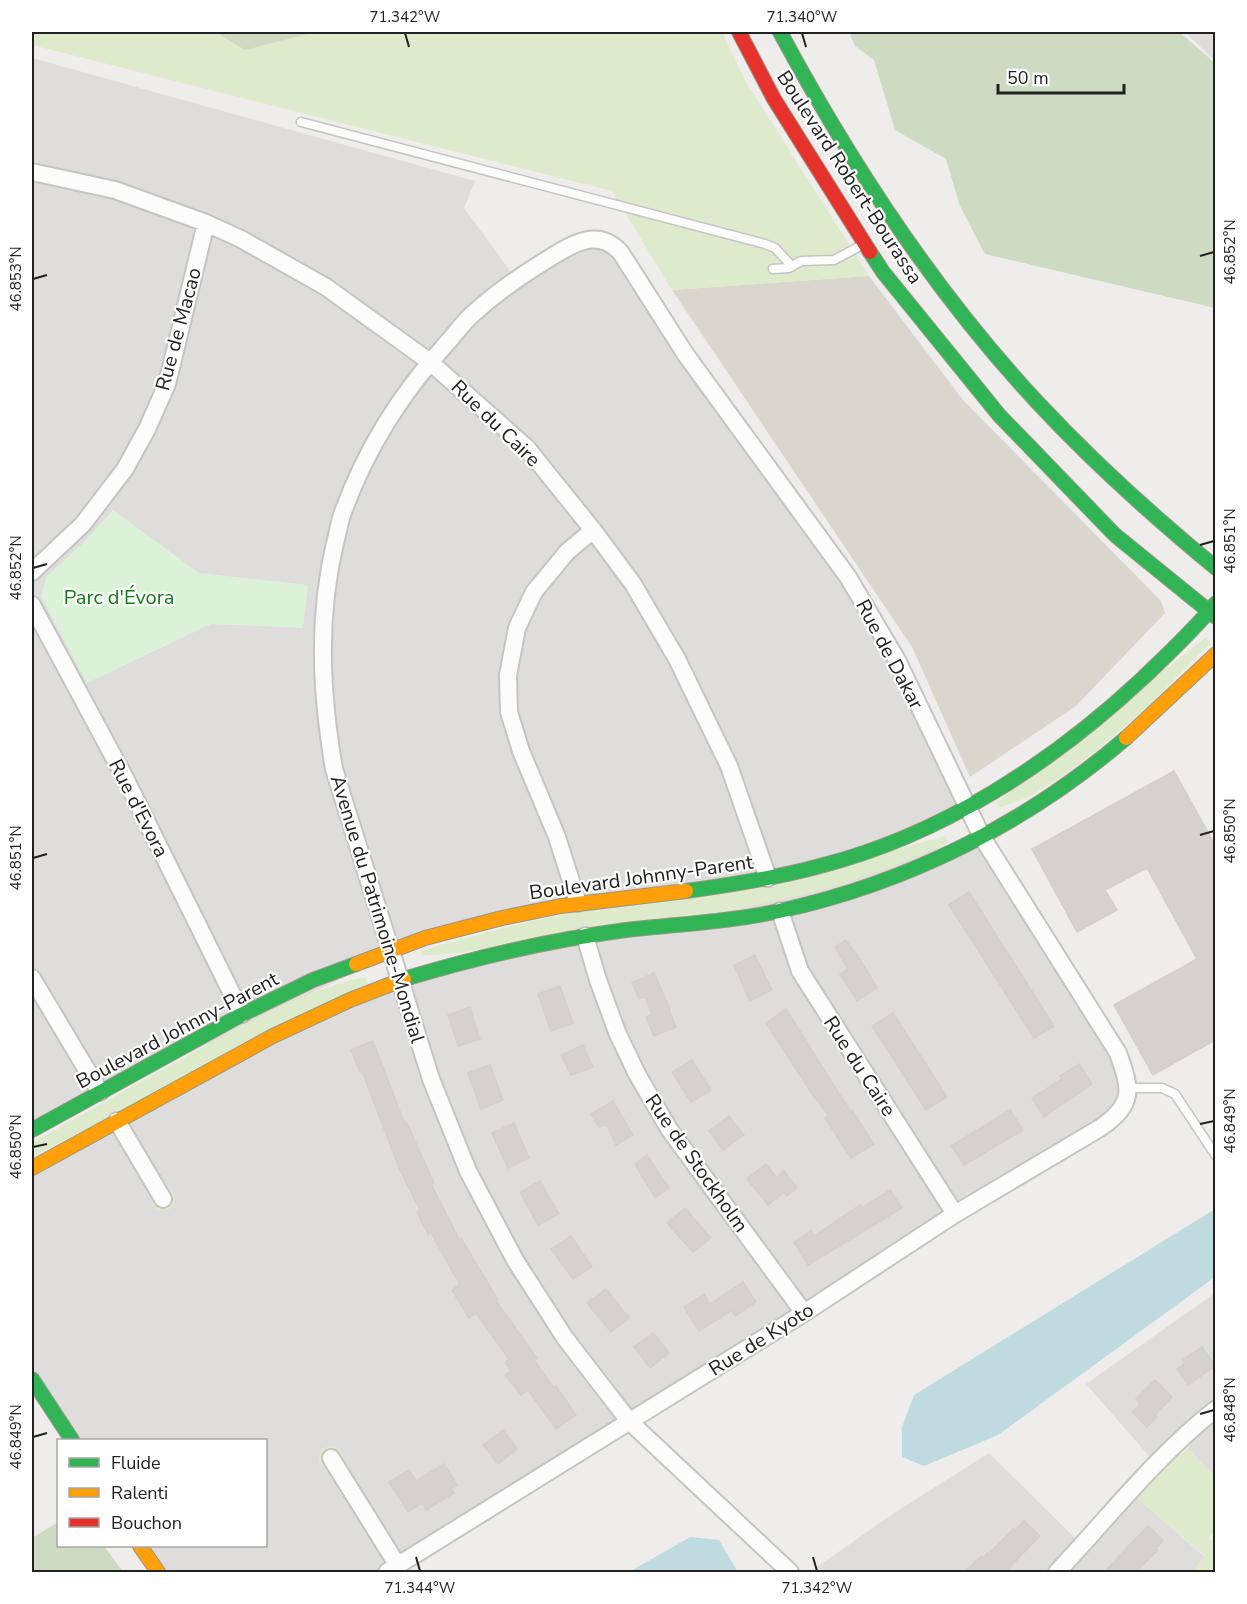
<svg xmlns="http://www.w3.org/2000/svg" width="1247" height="1604" viewBox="0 0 1247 1604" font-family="'Nunito Sans',sans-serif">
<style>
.residential{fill:#dedddc}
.construction{fill:#d8d6cd}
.grass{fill:#ddeacc}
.forest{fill:#ccdbc2}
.park{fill:#dbf2d9}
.water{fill:#c0dbe0}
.building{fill:#d4d1d0;stroke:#d2cfcc;stroke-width:1.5}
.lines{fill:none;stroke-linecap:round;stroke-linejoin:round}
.lane-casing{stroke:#c5c4c3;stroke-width:11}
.street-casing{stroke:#c5c4c3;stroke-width:20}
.fast-casing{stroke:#989883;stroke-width:16}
.slow-casing{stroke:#989883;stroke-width:16}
.jam-casing{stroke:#989883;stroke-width:16}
.lane{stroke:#fdfcfc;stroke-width:8}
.street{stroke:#fdfcfc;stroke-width:16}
.fast{stroke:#30b455;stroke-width:14}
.slow{stroke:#ff9f0a;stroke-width:14}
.jam{stroke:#e5322d;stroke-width:14}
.ticks{fill:none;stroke:#212121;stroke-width:2}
.labels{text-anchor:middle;stroke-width:4.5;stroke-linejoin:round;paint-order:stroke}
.street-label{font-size:20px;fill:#212121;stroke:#fff}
.park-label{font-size:20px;fill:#137b16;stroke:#fff}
.neatline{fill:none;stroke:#212121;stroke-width:2}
.ticks-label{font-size:15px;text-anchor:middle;fill:#212121}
</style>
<rect width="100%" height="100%" fill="#efedeb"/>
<path class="residential" d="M1185,32H1215V61Z
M32,58L475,181L464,208L516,279L601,240L848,577L968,809L853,856L420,940L32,1130Z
M982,837L1128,1079L1118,1115L387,1572H158L140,1546H266V1440H72L32,1379V1168L400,980Z
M1215,1293V1409L1156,1464L1086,1384Z
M1215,1411V1477L1188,1448Z
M989,1453L1082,1545L1130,1492L1205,1557L1192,1572H810L894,1513Z"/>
<path class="construction" d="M869,276L963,400L1161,601L1165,613L1076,706L970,777L912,647L672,290Z"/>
<path class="grass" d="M32,32H215L245,50L306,32H722L746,82L869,276L672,290L612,191L32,45Z
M1206,637L1211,642C1160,696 1101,754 1037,792C1026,799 1012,803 999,808L997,802Z
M946,836L948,843L902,863L840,885L793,897L739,909L459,953L422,956L421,950L527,922L901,848Z
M366,977L368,984L32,1157V1143C83,1114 135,1085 187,1056C244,1024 302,990 366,977Z
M151 1199a12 12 0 1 1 24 0a12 12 0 1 1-24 0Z
M319 1458a12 12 0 1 1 24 0a12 12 0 1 1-24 0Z
M1188,1448L1215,1477V1531L1209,1538L1215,1544V1572H1192L1205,1556L1130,1492Z"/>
<path class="forest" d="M215,32H315L245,50Z
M849,32H1179L1215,63V308L985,254L960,206L946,159L895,130L874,60L855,46Z
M58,1522V1546H104L123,1572H32V1538Z"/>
<path class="park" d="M113,510L199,573L308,585L303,628L211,624L87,683L41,597L46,577L82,544Z"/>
<path class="water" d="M1215,1209V1277L998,1435L924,1466L902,1457V1427L914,1395Z
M690,1537L719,1540L738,1572H629Z"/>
<path class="building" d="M1174,771L1215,845V1040L1153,1075L1114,1005L1197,959L1147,868L1105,890L1117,910L1077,932L1032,849Z
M969,892L1054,1026L1034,1038L949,905Z
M846,940L856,955L857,954L877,988L857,1001L840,974L848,969L835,947Z
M755,955L772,990L750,1001L734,965Z
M654,973L670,1009L669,1010L676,1027L654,1036L646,1017L652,1014L645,997L639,999L632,983Z
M560,986L573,1023L551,1031L538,994Z
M470,1007L480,1039L458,1046L448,1015Z
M786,1009L850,1111L852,1110L874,1144L851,1158L825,1118L829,1115L814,1097L766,1023Z
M893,1013L947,1097L926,1110L872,1026Z
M373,1041L404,1122L406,1121L434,1183L431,1184L459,1239L461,1238L498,1300L496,1301L537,1358L534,1360L554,1388L556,1386L576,1415L556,1429L528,1390L521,1395L505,1375L511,1371L505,1362L509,1359L476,1313L469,1318L452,1290L460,1285L431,1233L428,1235L417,1212L420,1210L399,1168L362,1071L360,1072L351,1050Z
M583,1045L593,1067L571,1075L561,1055Z
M692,1060L711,1090L691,1102L672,1072Z
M1079,1064L1092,1084L1044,1117L1032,1098L1062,1079L1060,1076Z
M490,1065L503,1100L481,1109L468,1073Z
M613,1101L633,1135L616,1145L606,1124L599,1127L591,1114Z
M1010,1110L1023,1130L964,1165L951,1146Z
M729,1116L744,1135L723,1150L709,1131Z
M514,1123L529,1158L508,1168L492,1133Z
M647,1155L669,1188L655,1198L635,1164Z
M766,1164L777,1178L784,1171L797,1188L787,1196L784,1192L768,1205L747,1179Z
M540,1181L559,1214L538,1225L520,1192Z
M890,1190L902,1208L808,1265L794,1242L811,1231L814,1236L860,1205L862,1208Z
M685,1208L711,1238L693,1252L667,1223Z
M571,1236L592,1267L573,1279L551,1249Z
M743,1282L756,1302L735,1316L732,1310L699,1331L684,1307L704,1294L710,1304Z
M606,1289L629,1318L611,1332L587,1303Z
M653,1333L669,1353L650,1368L634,1347Z
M1202,1347L1215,1366L1188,1385L1177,1369L1185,1363L1183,1360Z
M1155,1380L1172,1397L1155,1415L1157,1417L1147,1427L1132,1412L1141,1404L1136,1399Z
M503,1430L517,1449L498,1464L483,1445Z
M444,1464L457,1485L451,1489L454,1493L426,1510L422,1503L408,1512L389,1482L409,1470L416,1481Z
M1024,1521L1040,1536L1005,1572H965L981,1556L983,1558L987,1553L989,1554L1013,1529L1015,1530Z
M1148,1526L1163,1540L1156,1549L1158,1550L1136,1572H1104Z"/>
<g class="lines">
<g class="lane-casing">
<path id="lane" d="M301,122L765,244L775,248L792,266
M773,269L789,268L801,261L834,260L862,245
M1127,1088H1162L1175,1094L1216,1156"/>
</g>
<g class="street-casing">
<path id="street" d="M32,172L115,190L206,223L241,239L326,287L430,362L527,448L593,530L633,584L677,659L729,766L768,878
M32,572L83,524L125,469L147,429L167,384L206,223
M32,605L125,778L242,1014
M578,903L557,837L521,751L509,712L508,675L517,628L534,592L567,552L593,530
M780,911L800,971L955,1214
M585,936L598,980L617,1032L637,1074L669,1129L804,1313
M32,978L100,1092
M117,1121L163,1199
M331,1458L398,1566
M387,1572L804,1313L955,1214L1100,1128C1135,1104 1131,1089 1118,1053L982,837L897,660L848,577L686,355L621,253C598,227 572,244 548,259C522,275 497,292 475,312C464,321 456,333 447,343C402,392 366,449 343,512C339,522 338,533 335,543C317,620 321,692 334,769L431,1079L468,1171L515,1260L565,1338L629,1421L790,1572
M1057,1572C1109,1517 1156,1456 1216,1409"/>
</g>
<g class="fast-casing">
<path id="fast" d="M780,32C852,166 935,293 1039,404C1094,463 1154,517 1216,568
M870,252L883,272L999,415L1115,535L1216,617
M686,891C731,885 776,878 820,866C942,835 1052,763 1143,678C1168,654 1194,630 1216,603
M404,979C477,957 551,940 626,930C677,924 729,922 779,911C908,883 1027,823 1126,738
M32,1130L241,1015L313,980L356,964
M32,1379L72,1440"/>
</g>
<g class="slow-casing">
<path id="slow" d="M1126,738L1216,654
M356,964L425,938L502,918L561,906L686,891
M32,1168L273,1036L350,1000L404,979
M140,1546L158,1572"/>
</g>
<g class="jam-casing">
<path id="jam" d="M739,32L774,99L870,252"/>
</g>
<use href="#lane" class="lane"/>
<use href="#street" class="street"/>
<use href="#fast" class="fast"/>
<use href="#slow" class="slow"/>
<use href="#jam" class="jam"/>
</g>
<path class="ticks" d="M405,33L409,47M802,33L806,47M1200,256L1214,252M33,279L47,275M1200,545L1214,541M33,568L47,564M1200,835L1214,831M33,858L47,854M1200,1124L1214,1121M33,1147L47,1144M1200,1414L1214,1410M33,1437L47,1433M416,1557L420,1571M813,1557L817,1571"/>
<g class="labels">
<g class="street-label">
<text transform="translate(850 177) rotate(57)" y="7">Boulevard Robert-Bourassa</text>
<text transform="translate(178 329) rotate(-75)" y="7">Rue de Macao</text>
<text transform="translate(496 423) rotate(44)" y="7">Rue du Caire</text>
<text transform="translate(890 654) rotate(62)" y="7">Rue de Dakar</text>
<text transform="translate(139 808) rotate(63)" y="7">Rue d'Evora</text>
<text transform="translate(641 877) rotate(-8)" y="7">Boulevard Johnny-Parent</text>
<text transform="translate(378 909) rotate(73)" y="7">Avenue du Patrimoine-Mondial</text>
<text transform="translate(177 1030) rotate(-28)" y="7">Boulevard Johnny-Parent</text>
<text transform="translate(860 1066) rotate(57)" y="7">Rue du Caire</text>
<text transform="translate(697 1163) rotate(55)" y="7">Rue de Stockholm</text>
<text transform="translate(761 1339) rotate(-32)" y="7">Rue de Kyoto</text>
</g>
<g class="park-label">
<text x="119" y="604">Parc d'Évora</text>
</g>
</g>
<rect width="1247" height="1604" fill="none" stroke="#ffffff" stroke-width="66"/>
<rect x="57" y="1439" width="210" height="108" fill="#ffffff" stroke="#a6a6a6" stroke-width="1.5"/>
<rect x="69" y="1458" width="30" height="9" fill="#30b455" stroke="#a6a6a6" stroke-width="1.5"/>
<text x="111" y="1469" font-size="18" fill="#212121">Fluide</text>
<rect x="69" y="1488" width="30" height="9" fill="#ff9f0a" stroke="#a6a6a6" stroke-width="1.5"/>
<text x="111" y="1499" font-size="18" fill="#212121">Ralenti</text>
<rect x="69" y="1518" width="30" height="9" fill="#e5322d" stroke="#a6a6a6" stroke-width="1.5"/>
<text x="111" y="1529" font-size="18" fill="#212121">Bouchon</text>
<path d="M998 84v9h126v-9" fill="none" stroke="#212121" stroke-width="3"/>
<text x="1007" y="84" font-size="18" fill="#212121" stroke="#ffffff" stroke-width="4.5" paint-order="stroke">50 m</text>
<rect x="33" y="33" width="1181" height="1538" class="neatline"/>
<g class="ticks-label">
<text x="405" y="22">71.342°W</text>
<text x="802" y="22">71.340°W</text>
<text transform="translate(1230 252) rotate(-90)" y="5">46.852°N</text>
<text transform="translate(16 279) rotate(-90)" y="5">46.853°N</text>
<text transform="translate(1230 541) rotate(-90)" y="5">46.851°N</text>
<text transform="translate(16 568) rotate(-90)" y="5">46.852°N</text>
<text transform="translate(1230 831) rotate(-90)" y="5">46.850°N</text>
<text transform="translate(16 858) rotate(-90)" y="5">46.851°N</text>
<text transform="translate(1230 1121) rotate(-90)" y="5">46.849°N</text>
<text transform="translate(16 1147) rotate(-90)" y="5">46.850°N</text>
<text transform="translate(1230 1410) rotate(-90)" y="5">46.848°N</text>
<text transform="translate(16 1437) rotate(-90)" y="5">46.849°N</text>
<text x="420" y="1593">71.344°W</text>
<text x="817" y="1593">71.342°W</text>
</g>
</svg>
